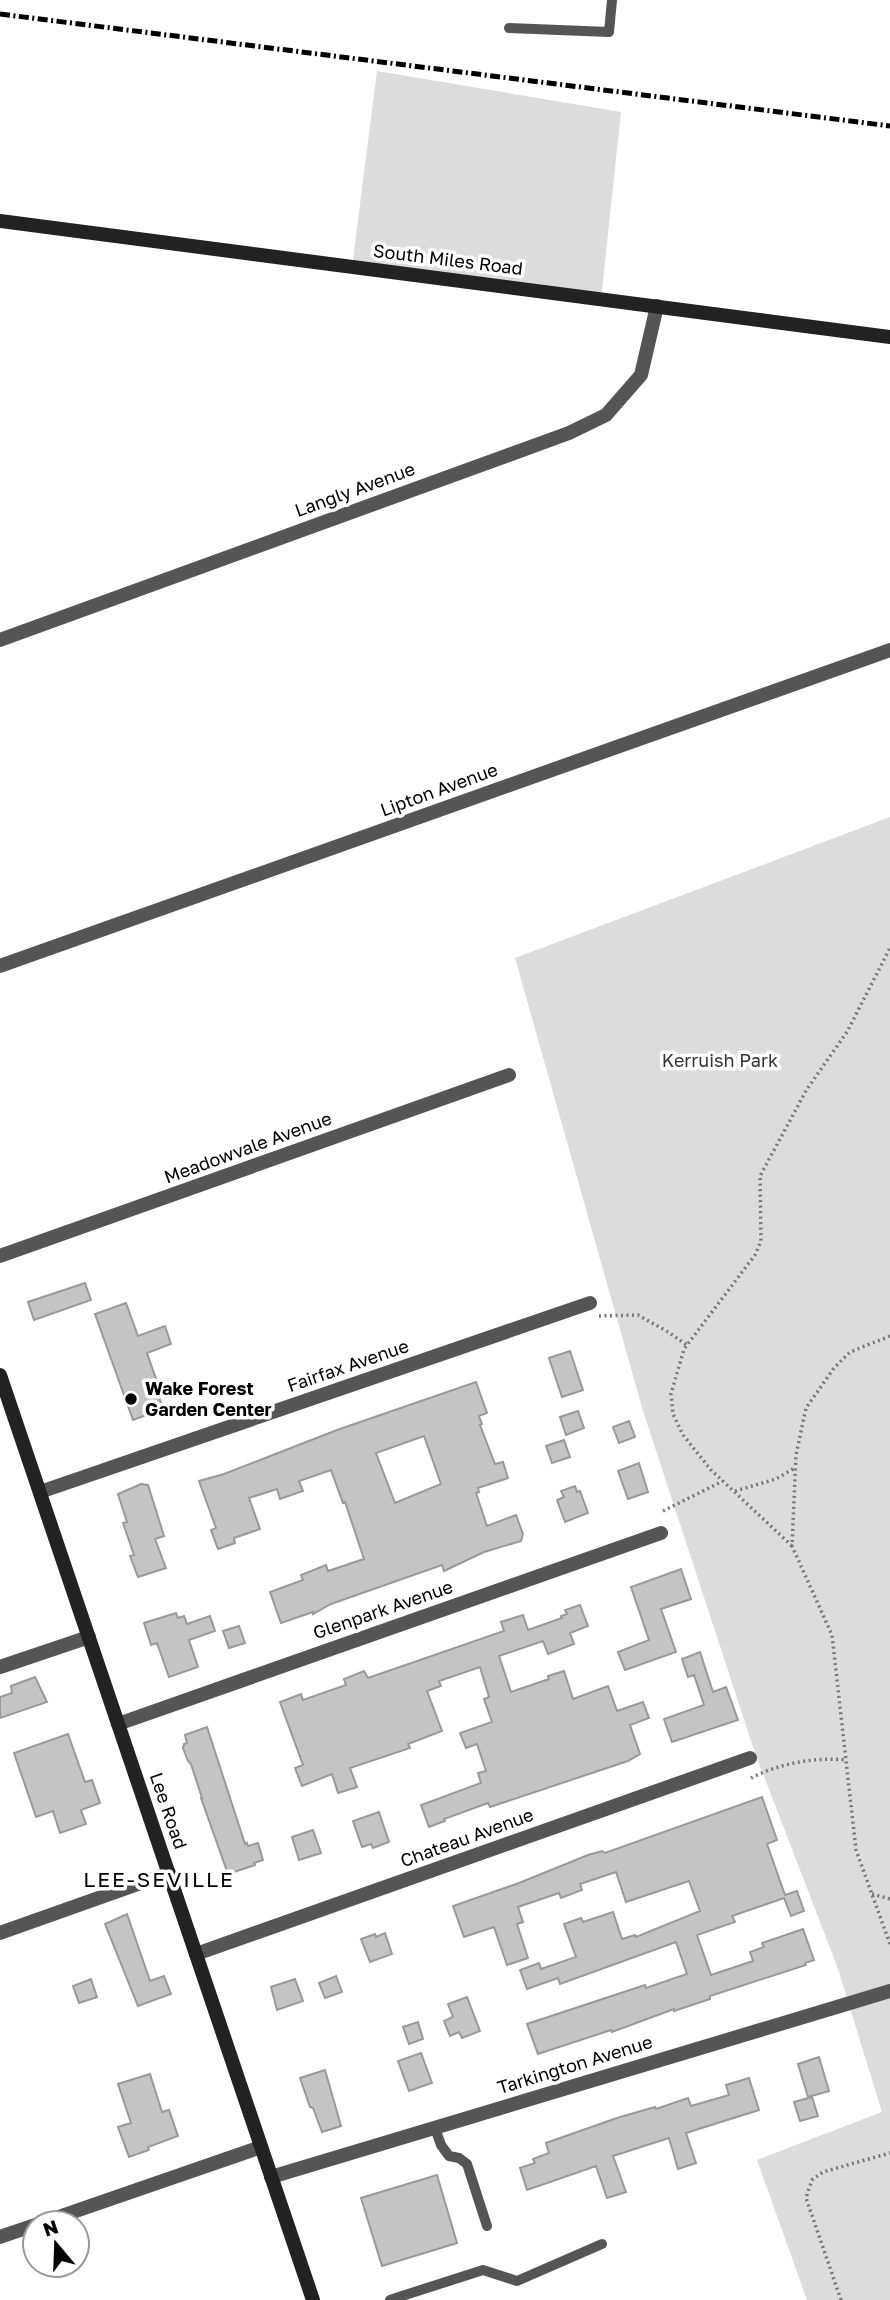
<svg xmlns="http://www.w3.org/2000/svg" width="890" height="2300" viewBox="0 0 890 2300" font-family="'Golos Text',sans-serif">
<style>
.green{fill:#dcdcdc}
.building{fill:#c4c4c4;stroke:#999;stroke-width:2;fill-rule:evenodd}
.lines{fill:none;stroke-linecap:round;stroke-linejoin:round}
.path{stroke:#777;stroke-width:3.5;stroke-dasharray:2 3.5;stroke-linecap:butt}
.lane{stroke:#555;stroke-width:10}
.street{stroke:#555;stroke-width:14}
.secondary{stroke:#222;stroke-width:14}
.rail{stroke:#000;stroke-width:5;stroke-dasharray:10 3.5 2 3.5;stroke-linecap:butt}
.poi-dot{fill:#000;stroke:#fff;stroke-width:2.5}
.labels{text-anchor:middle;stroke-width:7;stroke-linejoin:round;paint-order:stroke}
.street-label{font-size:18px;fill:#000;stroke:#fff}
.park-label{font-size:18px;fill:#333;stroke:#fff}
.poi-label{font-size:18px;font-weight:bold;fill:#000;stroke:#fff;text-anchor:start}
.quarter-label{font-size:21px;letter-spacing:2px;fill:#000;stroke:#fff}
</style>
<rect width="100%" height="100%" fill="#fff"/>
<path class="green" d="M377,71L621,112L601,299L352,267Z
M890,817V2300H807L757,2160L882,2112L837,1966L755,1753L643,1411L515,958Z"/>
<path class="building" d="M85,1283L91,1300L34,1320L28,1302Z
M126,1303L138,1336L165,1326L171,1344L147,1353L161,1393L158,1394L163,1409L133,1420L95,1314Z
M570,1351L583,1390L562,1397L549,1358Z
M476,1382L487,1413L479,1416L482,1424L480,1425L495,1464L503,1462L508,1478L478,1488L479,1492L476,1493L487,1526L516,1515L523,1534L521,1541L484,1552L444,1571L442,1565L331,1604L313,1614V1612L281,1623L270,1592L303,1580L301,1575L326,1565L328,1571L364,1559L345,1502L343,1503L331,1470L299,1481L303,1491L280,1499L277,1489L249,1498L260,1529L234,1538L235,1543L218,1549L211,1530L216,1528L199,1481L224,1474L337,1430ZM424,1436L441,1484L395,1503L376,1453Z
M578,1411L584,1428L566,1435L560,1417Z
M629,1421L635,1437L619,1443L613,1427Z
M564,1440L570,1457L552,1463L546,1446Z
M639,1463L648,1492L628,1499L618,1471Z
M141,1484L148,1485L164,1536L155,1539L166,1568L138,1577L130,1556L134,1555L123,1523L127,1522L118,1494Z
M575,1486L577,1492L580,1491L588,1513L565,1522L557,1500L564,1497L561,1491Z
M681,1569L691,1599L661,1609L676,1652L625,1670L618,1652L649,1640L631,1587Z
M580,1605L588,1626L570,1633L574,1644L548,1654L543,1641L499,1656L511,1692L549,1679L548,1676L564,1671L573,1699L608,1686L617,1711L643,1702L649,1718L630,1725L640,1754L628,1761L490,1807L488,1803L444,1819L445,1821L429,1827L421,1805L481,1783L478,1773L486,1771L477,1744L466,1748L460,1733L492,1722L484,1699L489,1697L480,1667L439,1681L441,1686L427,1691L442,1731L408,1744L410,1748L350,1768L357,1787L338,1793L332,1774L302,1786L295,1768L303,1765L280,1702L301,1694L303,1700L346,1685L344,1679L364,1671L368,1678L504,1631L501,1622L523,1615L528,1630L562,1618L561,1616L567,1614L565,1610Z
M176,1613L178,1618L184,1616L187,1624L210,1616L215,1631L189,1640L198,1667L169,1677L157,1643L151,1645L144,1623Z
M239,1626L245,1643L229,1648L223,1631Z
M700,1652L713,1692L726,1687L738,1720L672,1742L664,1719L704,1705L694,1675L688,1677L682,1659Z
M35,1677L47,1702L0,1718V1697L12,1693L11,1686Z
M207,1727L245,1844L247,1843L248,1846L258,1843L263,1860L254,1863L255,1865L228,1874L201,1798H202L191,1764L188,1761L183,1748L184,1744L187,1743L185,1735Z
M68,1734L85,1782L92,1780L100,1803L81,1810L86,1824L60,1833L53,1811L36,1817L14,1753Z
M762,1797L777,1840L767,1844L785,1895L797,1891L804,1911L791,1916L784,1898L732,1916L735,1922L697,1935L711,1975L753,1961L750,1952L764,1947L762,1943L803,1929L814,1960L805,1963L806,1965L710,1996V1999L674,2011V2009L612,2032L611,2030L538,2054L527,2024L645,1985L646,1988L687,1974L676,1942L560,1984L558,1978L527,1989L520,1970L539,1963L541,1969L576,1957L564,1924L581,1918L583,1922L613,1912L622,1939L635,1935L636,1937L700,1911L689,1881L626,1902L616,1872L580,1884L582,1890L561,1898L559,1893L518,1907L523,1922L517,1924L528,1958L507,1965L494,1927L464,1937L453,1906L519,1883L588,1855L602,1851L605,1853Z
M379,1812L389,1842L373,1848L371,1844L362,1847L353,1821Z
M313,1830L321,1853L299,1860L292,1837Z
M127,1914L150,1981L164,1976L171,1994L138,2006L105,1924Z
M385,1933L392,1954L370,1962L361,1939L375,1934L376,1937Z
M336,1976L342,1992L325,1998L319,1983Z
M91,1979L97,1997L79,2003L73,1986Z
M295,1979L303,2001L277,2010L271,1987Z
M467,1997L480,2031L462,2038L459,2032L450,2036L444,2021L453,2017L448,2004Z
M418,2022L423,2039L409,2044L403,2027Z
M421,2053L432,2083L409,2091L398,2061Z
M819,2057L829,2091L808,2097L798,2064Z
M325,2070L341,2126L322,2132L313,2108L310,2107L300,2078Z
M150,2074L162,2112L169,2110L178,2136L148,2147L149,2150L129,2157L118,2127L131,2123L118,2084Z
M749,2078L759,2110L686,2133L696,2163L678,2169L669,2138L613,2156L626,2192L607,2198L596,2166L527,2190L520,2168L535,2163L533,2159L549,2153L546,2143L617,2118L655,2107L656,2109L688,2098L691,2106L729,2095L726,2085Z
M812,2097L818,2116L800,2121L794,2102Z
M437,2175L457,2243L382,2266L361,2198Z"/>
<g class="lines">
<path class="path" d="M599,1316L638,1315L668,1332L687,1345
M890,1336L850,1352L834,1368L806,1408L796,1455L792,1546L832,1635L856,1850L890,1944
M735,1491L776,1479L795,1468
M663,1511L723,1481
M792,1546L711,1470L683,1435L673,1414L671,1394L684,1349L755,1255L761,1241L760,1176L807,1089L847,1032L890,948
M751,1778C780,1763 815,1757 847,1760
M872,1894L890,1899
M841,2300L806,2198L812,2180L823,2172L890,2153"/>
<path class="lane" d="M509,28L609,32L612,0
M435,2128L441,2145L449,2156L459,2158L467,2164L487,2226
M402,2296L483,2270L517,2281L602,2244
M390,2300L402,2296L404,2300"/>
<path class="street" d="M0,640L569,433L606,415L641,375L657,306
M0,966L890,650
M0,1256L509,1075
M40,1492L590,1303
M0,1667L89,1637
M118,1724L661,1533
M0,1933L169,1873
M196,1954L750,1758
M271,2177L890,1991
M41,2223L261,2147
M0,2237L35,2225"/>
<path class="secondary" d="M0,221L890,337
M0,1375L313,2300"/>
<path class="rail" d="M0,14L890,126"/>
</g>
<circle class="poi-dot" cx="131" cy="1399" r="7"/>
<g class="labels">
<g class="street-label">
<text transform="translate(448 260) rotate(7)" y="6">South Miles Road</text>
<text transform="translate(355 490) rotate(-20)" y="6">Langly Avenue</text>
<text transform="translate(439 790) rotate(-20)" y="6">Lipton Avenue</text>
<text transform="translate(248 1148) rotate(-20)" y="6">Meadowvale Avenue</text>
<text transform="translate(348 1366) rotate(-19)" y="6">Fairfax Avenue</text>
<text transform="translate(383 1610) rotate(-19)" y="6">Glenpark Avenue</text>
<text transform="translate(168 1811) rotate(71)" y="6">Lee Road</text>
<text transform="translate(467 1838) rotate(-20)" y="6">Chateau Avenue</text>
<text transform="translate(575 2065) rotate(-17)" y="6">Tarkington Avenue</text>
</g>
<g class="park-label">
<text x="720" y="1067">Kerruish Park</text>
</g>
<g class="poi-label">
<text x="145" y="1395">Wake Forest<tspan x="145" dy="21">Garden Center</tspan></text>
</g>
<g class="quarter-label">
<text x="159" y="1887">LEE-SEVILLE</text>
</g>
</g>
<g transform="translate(56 2244) rotate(341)"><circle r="33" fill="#ffffff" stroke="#999999" stroke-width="2"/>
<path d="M0-5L12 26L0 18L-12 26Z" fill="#000000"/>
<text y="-10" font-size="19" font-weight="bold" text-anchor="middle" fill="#000000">N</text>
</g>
</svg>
